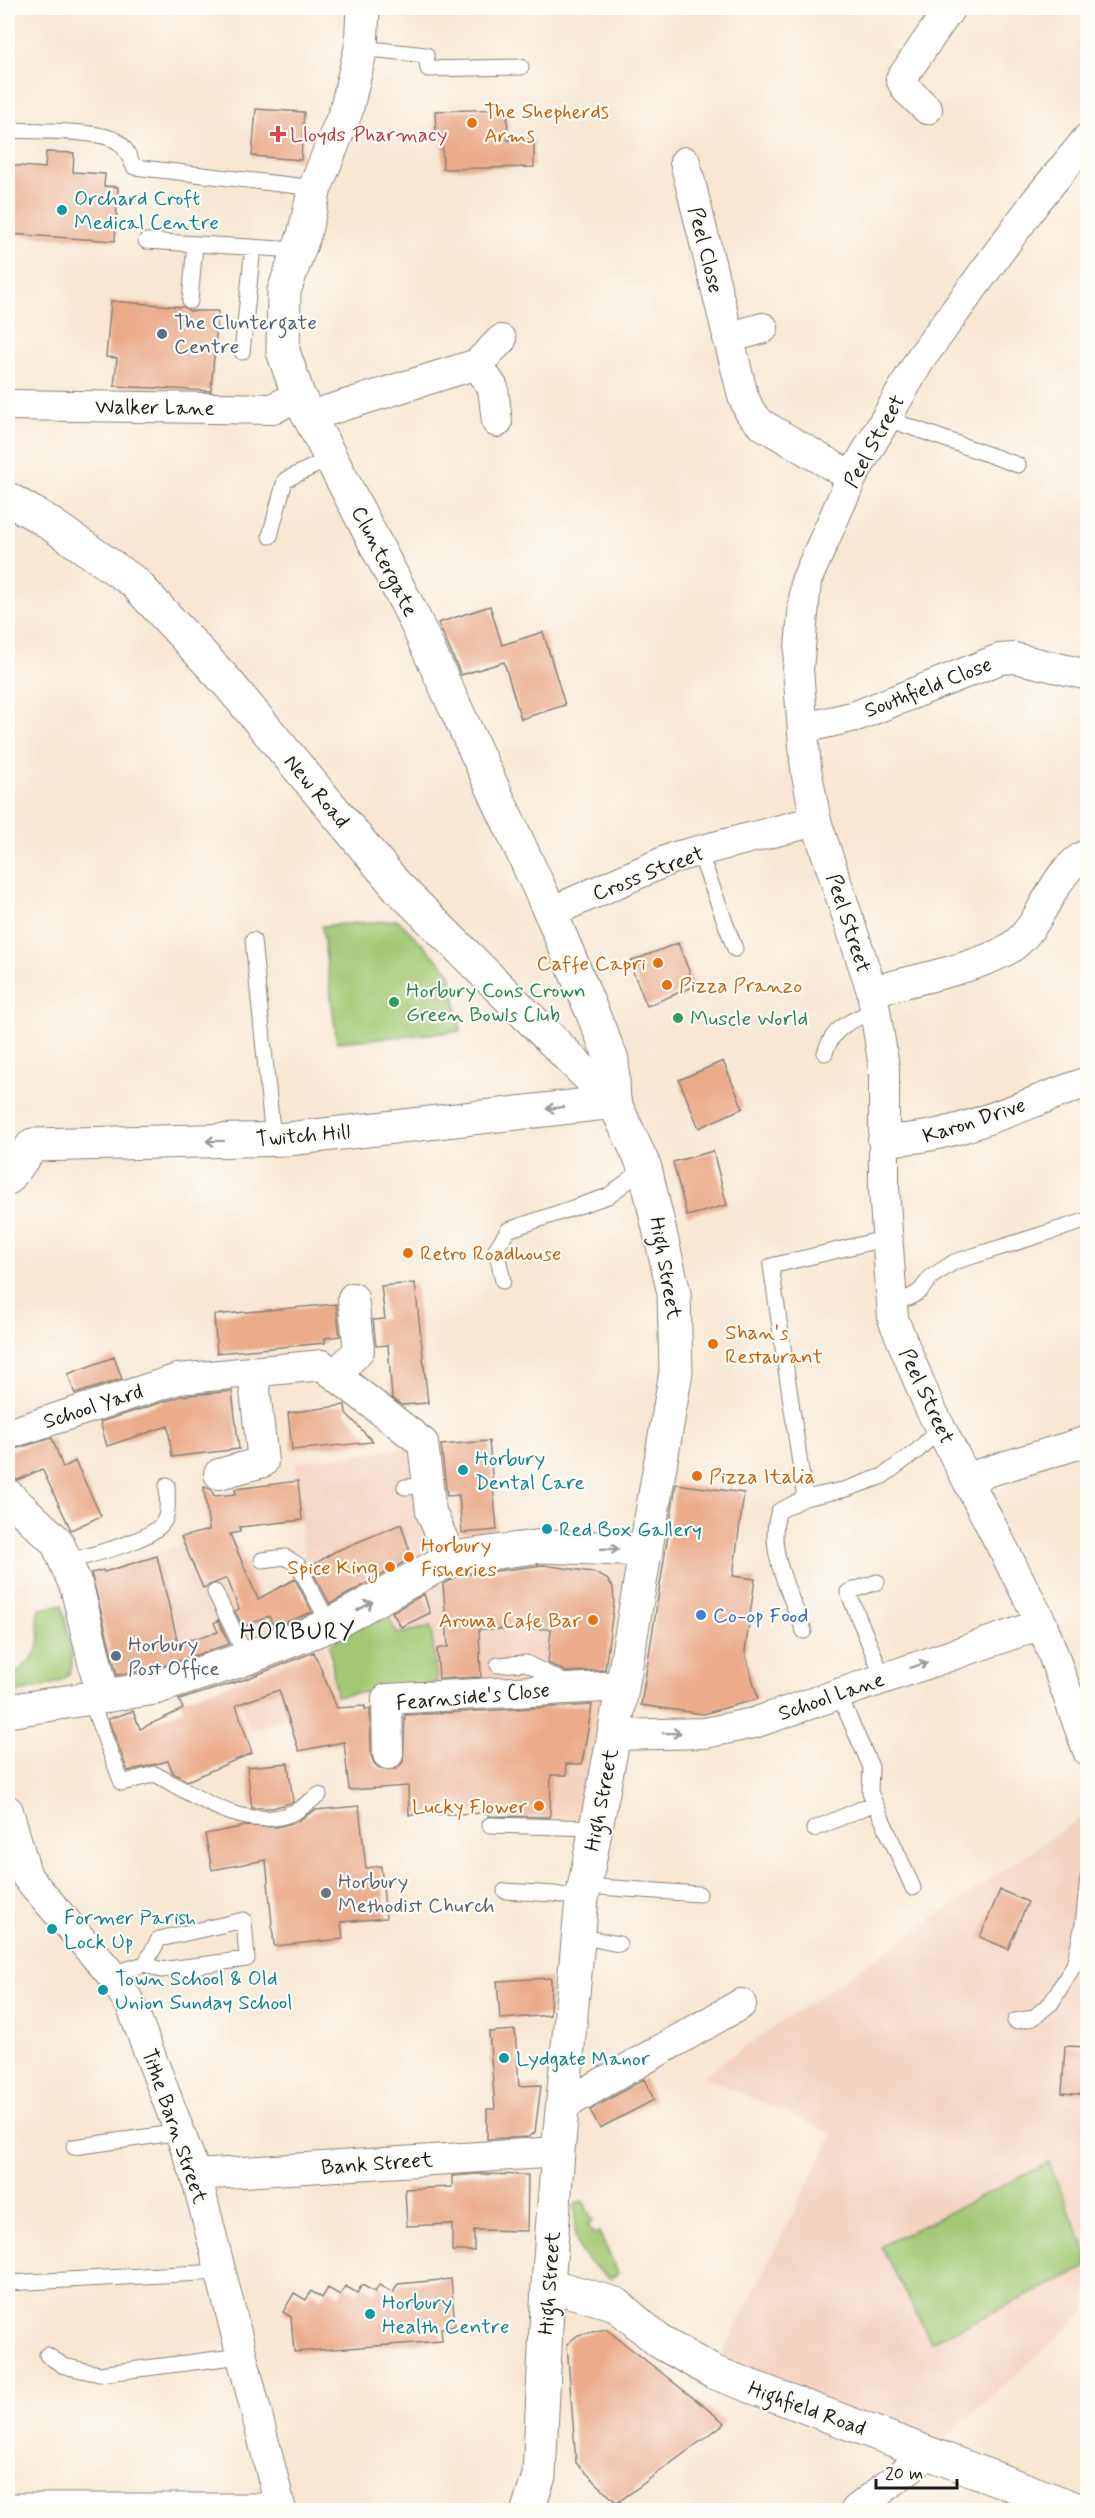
<svg xmlns="http://www.w3.org/2000/svg" width="1095" height="2518" viewBox="0 0 1095 2518" font-family="Mynerve,sans-serif">
<style>
.built{fill:#f4d3c0}
.green{fill:#a2c873;stroke:#5f7248;stroke-width:1.5}
.building{fill:#eaac8b}
.lines{fill:none;stroke-linecap:round;stroke-linejoin:round}
.service-casing{stroke:#8a8278;stroke-width:17}
.minor-casing{stroke:#8a8278;stroke-width:32}
.tertiary-casing{stroke:#8a8278;stroke-width:35}
.secondary-casing{stroke:#8a8278;stroke-width:35}
.service{stroke:#fff;stroke-width:15}
.minor{stroke:#fff;stroke-width:30}
.tertiary{stroke:#fff;stroke-width:33}
.secondary{stroke:#fff;stroke-width:33}
.oneway{stroke:#999}
.food-dot{fill:#e8710a;stroke:#fdfcf7;stroke-width:2}
.health-dot{fill:#e0444e;stroke:#fdfcf7;stroke-width:2}
.culture-dot{fill:#0f9aa8;stroke:#fdfcf7;stroke-width:2}
.service-dot{fill:#5c6f8a;stroke:#fdfcf7;stroke-width:2}
.leisure-dot{fill:#2e9e5b;stroke:#fdfcf7;stroke-width:2}
.shop-dot{fill:#3f7fe0;stroke:#fdfcf7;stroke-width:2}
.worship-dot{fill:#6b7280;stroke:#fdfcf7;stroke-width:2}
.labels{text-anchor:middle;stroke-width:4.5;stroke-linejoin:round;paint-order:stroke}
.food-label{font-size:21px;fill:#c56008;stroke:#fdfcf7;text-anchor:start}
.health-label{font-size:21px;fill:#be3a42;stroke:#fdfcf7;text-anchor:start}
.culture-label{font-size:21px;fill:#0d838f;stroke:#fdfcf7;text-anchor:start}
.street-label{font-size:21px;fill:#1c1c1c;stroke:#fdfcf7}
.service-label{font-size:21px;fill:#4e5e75;stroke:#fdfcf7;text-anchor:start}
.leisure-label{font-size:21px;fill:#27864d;stroke:#fdfcf7;text-anchor:start}
.shop-label{font-size:21px;fill:#366cbe;stroke:#fdfcf7;text-anchor:start}
.worship-label{font-size:21px;fill:#5b616d;stroke:#fdfcf7;text-anchor:start}
.quarter-label{font-size:24px;letter-spacing:1.5px;fill:#1c1c1c;stroke:#fdfcf7}
</style>
<rect width="100%" height="100%" fill="#fdfcf7"/>
<filter id="ink" filterUnits="userSpaceOnUse"><feTurbulence type="fractalNoise" baseFrequency=".0167" numOctaves="2"/><feDisplacementMap in="SourceGraphic" scale="12" xChannelSelector="R" yChannelSelector="G"/><feConvolveMatrix kernelMatrix="1 2 1 2 8 2 1 2 1" color-interpolation-filters="sRGB"/></filter>
<filter id="wash" filterUnits="userSpaceOnUse"><feTurbulence type="fractalNoise" baseFrequency=".008" numOctaves="4" result="noise"/><feDisplacementMap in="SourceGraphic" scale="24" xChannelSelector="R" yChannelSelector="G"/><feGaussianBlur stdDeviation="1.35" result="paint"/><feColorMatrix in="noise" values="0 0 0 0 0 0 0 0 0 0 0 0 0 0 0 0 0 1.4 0 .05"/><feComposite in="paint" operator="in"/></filter>
<g filter="url(#wash)">
<rect width="100%" height="100%" fill="#f7e7d3"/>
<path class="built" d="M412,1445L444,1556L627,1554L584,1823L508,1820V1755L502,1680L437,1683L397,1634L384,1610L324,1645L336,1703L249,1731L227,1660L108,1693L77,1574L202,1539L240,1544L275,1638L329,1614L305,1565L296,1462L400,1449Z
M1087,1813V2310L929,2453L713,2372L833,2134L703,2076Z"/>
<path class="green" d="M398,920L450,972L461,1031L337,1042L322,926Z
M62,1605C77,1679 86,1679 8,1694L9,1678C22,1668 40,1656 40,1637C40,1626 34,1619 40,1609Z
M384,1609L397,1634L431,1627L437,1683L336,1696L330,1645Z
M1049,2163L1087,2253V2267L931,2342L881,2246Z
M583,2201L593,2221L588,2224L593,2234L599,2232L618,2273L610,2279C574,2250 574,2249 575,2203Z"/>
<g id="blocks">
<path class="building" d="M256,109L304,112L301,160L252,156Z
M507,109L508,140L534,139V167L443,169L442,136H436L435,111Z
M46,152L74,153L73,172L105,174L104,186L118,187L115,241L8,234V165L45,168Z
M111,301L183,307L189,311H218L211,391L114,386L117,358L106,357Z
M490,606L502,645L543,632L565,705L521,719L504,662L461,675L438,623Z
M678,943L695,986L647,1006L629,962Z
M723,1061L743,1108L699,1128L679,1080Z
M713,1151L727,1205L687,1216L673,1162Z
M415,1283L428,1403L402,1405L392,1398L388,1345L376,1346L373,1320L385,1319L381,1286Z
M336,1304L340,1336L325,1338V1343L217,1353L214,1315Z
M114,1357L122,1379L75,1394L68,1374Z
M232,1391L239,1449L172,1457L168,1426L107,1446L100,1422L182,1396Z
M345,1405L346,1413L373,1442L292,1450L288,1413Z
M52,1438L63,1468L75,1461L101,1516L71,1530L42,1469L18,1480L8,1478V1451Z
M489,1441L497,1530L462,1533L459,1495L447,1496L441,1445Z
M298,1481L302,1520L240,1527V1532L230,1534L258,1599L295,1579L312,1612L274,1627L269,1616L243,1627L235,1611L239,1609L227,1578L203,1588L181,1537L209,1530L204,1487L211,1489L214,1496L236,1494L235,1489Z
M676,1484L744,1493L733,1576L755,1579L745,1652L758,1699L703,1714L641,1705Z
M401,1524L412,1558L330,1604L310,1567L334,1552Z
M157,1556L178,1643L218,1632L214,1623L218,1620L229,1644L151,1670L117,1675L91,1573L103,1570L104,1572Z
M543,1565L593,1572L607,1579L613,1587L614,1601L605,1670L566,1672L548,1663L551,1629H479L481,1677L439,1679L437,1649L448,1647L443,1584L457,1576Z
M424,1594L430,1613L401,1627L392,1612Z
M314,1652L337,1708L365,1706V1709H370L371,1755L374,1763L380,1769H396L403,1762L405,1715L592,1705L582,1764H566L567,1775H551L550,1817L488,1816L489,1813L409,1815L408,1786L349,1790L344,1742L299,1751L279,1690L236,1705L252,1753L187,1781L173,1773L168,1761L128,1771L108,1719L133,1711L140,1729L183,1709L179,1700L246,1679Z
M288,1763L293,1802L273,1808H252L247,1767Z
M359,1806L366,1868L381,1866L386,1918L341,1922L343,1939L274,1946L266,1860L212,1870L205,1834L246,1826L277,1827L296,1822L315,1810Z
M1000,1890L1028,1902L1008,1949L980,1937Z
M551,1978L550,2015L500,2019L497,1981Z
M515,2030L519,2086L541,2085L535,2132L529,2137L487,2139V2109H495L489,2032Z
M1065,2046L1088,2047V2095L1062,2093Z
M644,2079L654,2100L600,2128L590,2110Z
M477,2174L528,2175L527,2231L474,2230V2251H452V2224L407,2226L405,2189L452,2187V2176Z
M451,2279L455,2326L441,2328L442,2341L294,2352L291,2317L283,2312L294,2293L306,2300L311,2291L322,2298L328,2288L340,2295L345,2286L357,2293L362,2285L375,2292L379,2285L393,2293L398,2284Z
M606,2329L725,2423L617,2503L576,2463L567,2344L578,2335Z"/>
</g>
</g>
<g filter="url(#ink)">
<use href="#blocks" fill-opacity="0" stroke="#8a8278" stroke-width="1.5"/>
<g class="lines">
<g class="service-casing">
<path id="service" d="M361,48L426,55L428,69L521,67
M8,130C32,131 97,130 115,140C126,146 129,157 134,167L315,188
M146,241L299,250
M190,301L195,244
M242,352L253,247
M885,418L1018,465
M270,536L285,480L333,457
M699,851L735,949
M253,940L273,1139
M825,1053C833,1026 851,1021 875,1010
M503,1281L496,1249L508,1230L608,1196L645,1168
M891,1296L909,1298L920,1291L931,1277L954,1262L1088,1220
M405,1487L426,1486
M805,1498L771,1266L888,1238
M262,1560L285,1557L298,1565L330,1625
M66,1562C88,1555 156,1541 165,1519C169,1510 167,1495 167,1485
M877,1582L848,1592L883,1677
M215,1592L247,1658
M804,1631C791,1595 765,1549 779,1511L805,1498L847,1489L883,1476L918,1450L940,1428
M498,1665L526,1663L568,1684
M838,1693L871,1767L870,1792L913,1888
M90,1699L122,1783L155,1774C194,1795 245,1833 292,1813C301,1809 310,1801 319,1795
M490,1825L595,1828
M814,1829L875,1803
M585,1886L699,1894
M505,1891L555,1894L582,1899
M578,1936L619,1944
M111,1974L145,1964L161,1970L247,1959L244,1920L159,1939L145,1964
M1015,2021L1033,2018L1051,2003L1074,1965L1083,1925L1088,1877
M74,2147L181,2132
M8,2283L220,2272
M47,2355L64,2366L99,2374L241,2356
M8,2501H277"/>
</g>
<g class="minor-casing">
<path id="minor" d="M927,109L907,90L901,79L950,8
M1088,138L1037,200L921,358L852,477L806,581L798,669L806,770L816,821L872,991L884,1067V1188L893,1319L929,1406L1042,1624L1088,1751
M685,162L743,396L750,412L761,424L852,477
M728,338L763,328
M477,364L501,340
M8,405L273,409L298,395
M310,416L477,364L493,388L497,422
M804,728L856,716L1000,659L1015,658L1088,675
M551,912L675,857L816,821
M872,991C909,981 984,967 1013,946C1045,922 1051,871 1088,854
M883,1140C953,1141 1022,1104 1088,1082
M336,1375L359,1350L353,1298
M8,1434L178,1379L322,1365L423,1443L431,1512L451,1558
M219,1474L263,1462L253,1372
M967,1478L1088,1441
M614,1735L705,1733L754,1723L1042,1624
M388,1754L387,1699L622,1686
M8,1811L27,1877L111,1974L131,2005L196,2175L281,2510
M562,2106L741,2004
M196,2175L558,2152
M856,2510L929,2453"/>
</g>
<g class="tertiary-casing">
<path id="tertiary" d="M8,1178L33,1145L288,1139L614,1102L612,1060L553,918L412,614L298,395L283,351L284,291L304,235L315,188L346,111L361,48L363,8
M8,1496L57,1542L77,1588L103,1697
M8,1711L155,1688L247,1658L330,1625L451,1558L542,1546L646,1550"/>
</g>
<g class="secondary-casing">
<path id="secondary" d="M8,499L45,520L134,582L227,682L397,886L614,1102L645,1168L674,1293L676,1372L614,1735L582,1899L558,2152L548,2285L539,2476L528,2510
M548,2285L616,2304L660,2342L713,2372L1079,2510"/>
</g>
<use href="#service" class="service"/>
<use href="#minor" class="minor"/>
<use href="#tertiary" class="tertiary"/>
<use href="#secondary" class="secondary"/>
</g>
<defs><path id="oneway-shaft" d="M-6 0H5M1.5-3L5.5 0L1.5 3" fill="none" stroke-width="1.6" stroke-linecap="round" stroke-linejoin="round" transform="scale(1.5)"/></defs>
<g class="oneway">
<use href="#oneway-shaft" transform="translate(555 1108) rotate(173)"/>
<use href="#oneway-shaft" transform="translate(215 1141) rotate(179)"/>
<use href="#oneway-shaft" transform="translate(610 1549) rotate(2)"/>
<use href="#oneway-shaft" transform="translate(365 1606) rotate(-29)"/>
<use href="#oneway-shaft" transform="translate(919 1665) rotate(-18)"/>
<use href="#oneway-shaft" transform="translate(672 1733) rotate(-1)"/>
</g>
</g>
<g class="food-dot">
<circle cx="472" cy="123" r="6"/>
<circle cx="658" cy="963" r="6"/>
<circle cx="667" cy="985" r="6"/>
<circle cx="408" cy="1253" r="6"/>
<circle cx="713" cy="1344" r="6"/>
<circle cx="697" cy="1476" r="6"/>
<circle cx="409" cy="1557" r="6"/>
<circle cx="390" cy="1567" r="6"/>
<circle cx="593" cy="1620" r="6"/>
<circle cx="539" cy="1806" r="6"/>
</g>
<path class="health-dot" d="M275 125h6v6h6v6h-6v6h-6v-6h-6v-6h6z"/>
<g class="culture-dot">
<circle cx="62" cy="210" r="6"/>
<circle cx="463" cy="1470" r="6"/>
<circle cx="547" cy="1529" r="6"/>
<circle cx="52" cy="1929" r="6"/>
<circle cx="103" cy="1990" r="6"/>
<circle cx="504" cy="2058" r="6"/>
<circle cx="370" cy="2314" r="6"/>
</g>
<g class="service-dot">
<circle cx="162" cy="334" r="6"/>
<circle cx="116" cy="1656" r="6"/>
</g>
<g class="leisure-dot">
<circle cx="394" cy="1002" r="6"/>
<circle cx="678" cy="1018" r="6"/>
</g>
<circle class="shop-dot" cx="701" cy="1615" r="6"/>
<circle class="worship-dot" cx="326" cy="1893" r="6"/>
<g class="labels">
<g class="food-label">
<text x="484" y="118">The Shepherds<tspan x="484" dy="24">Arms</tspan></text>
<text x="646" y="970" text-anchor="end">Caffe Capri</text>
<text x="679" y="992">Pizza Pranzo</text>
<text x="420" y="1260">Retro Roadhouse</text>
<text x="725" y="1339">Shan's<tspan x="725" dy="24">Restaurant</tspan></text>
<text x="709" y="1483">Pizza Italia</text>
<text x="421" y="1552">Horbury<tspan x="421" dy="24">Fisheries</tspan></text>
<text x="378" y="1574" text-anchor="end">Spice King</text>
<text x="581" y="1627" text-anchor="end">Aroma Cafe Bar</text>
<text x="527" y="1813" text-anchor="end">Lucky Flower</text>
</g>
<g class="health-label">
<text x="290" y="141">Lloyds Pharmacy</text>
</g>
<g class="culture-label">
<text x="74" y="205">Orchard Croft<tspan x="74" dy="24">Medical Centre</tspan></text>
<text x="475" y="1465">Horbury<tspan x="475" dy="24">Dental Care</tspan></text>
<text x="559" y="1536">Red Box Gallery</text>
<text x="64" y="1924">Former Parish<tspan x="64" dy="24">Lock Up</tspan></text>
<text x="115" y="1985">Town School &amp; Old<tspan x="115" dy="24">Union Sunday School</tspan></text>
<text x="516" y="2065">Lydgate Manor</text>
<text x="382" y="2309">Horbury<tspan x="382" dy="24">Health Centre</tspan></text>
</g>
<g class="street-label">
<text transform="translate(706 250) rotate(76)" y="7">Peel Close</text>
<text transform="translate(155 407) rotate(1)" y="7">Walker Lane</text>
<text transform="translate(874 441) rotate(-61)" y="7">Peel Street</text>
<text transform="translate(385 561) rotate(63)" y="7">Cluntergate</text>
<text transform="translate(928 687) rotate(-21)" y="7">Southfield Close</text>
<text transform="translate(317 791) rotate(50)" y="7">New Road</text>
<text transform="translate(648 873) rotate(-21)" y="7">Cross Street</text>
<text transform="translate(849 923) rotate(72)" y="7">Peel Street</text>
<text transform="translate(974 1120) rotate(-18)" y="7">Karon Drive</text>
<text transform="translate(303 1135) rotate(-5)" y="7">Twitch Hill</text>
<text transform="translate(666 1268) rotate(80)" y="7">High Street</text>
<text transform="translate(927 1396) rotate(65)" y="7">Peel Street</text>
<text transform="translate(93 1406) rotate(-18)" y="7">School Yard</text>
<text transform="translate(473 1696) rotate(-5)" y="7">Fearnside's Close</text>
<text transform="translate(831 1696) rotate(-19)" y="7">School Lane</text>
<text transform="translate(601 1800) rotate(-79)" y="7">High Street</text>
<text transform="translate(175 2126) rotate(71)" y="7">Tithe Barn Street</text>
<text transform="translate(377 2163) rotate(-4)" y="7">Bank Street</text>
<text transform="translate(549 2283) rotate(-86)" y="7">High Street</text>
<text transform="translate(807 2408) rotate(20)" y="7">Highfield Road</text>
</g>
<g class="service-label">
<text x="174" y="329">The Cluntergate<tspan x="174" dy="24">Centre</tspan></text>
<text x="128" y="1651">Horbury<tspan x="128" dy="24">Post Office</tspan></text>
</g>
<g class="leisure-label">
<text x="406" y="997">Horbury Cons Crown<tspan x="406" dy="24">Green Bowls Club</tspan></text>
<text x="690" y="1025">Muscle World</text>
</g>
<g class="shop-label">
<text x="713" y="1622">Co-op Food</text>
</g>
<g class="worship-label">
<text x="338" y="1888">Horbury<tspan x="338" dy="24">Methodist Church</tspan></text>
</g>
<g class="quarter-label">
<text x="298" y="1639">HORBURY</text>
</g>
</g>
<rect width="1095" height="2518" fill="none" stroke="#fdfcf7" stroke-width="30"/>
<path d="M876 2479v9h81v-9" fill="none" stroke="#1c1c1c" stroke-width="3"/>
<text x="885" y="2479" font-size="18" fill="#1c1c1c" stroke="#fdfcf7" stroke-width="4.5" paint-order="stroke">20 m</text>
</svg>
